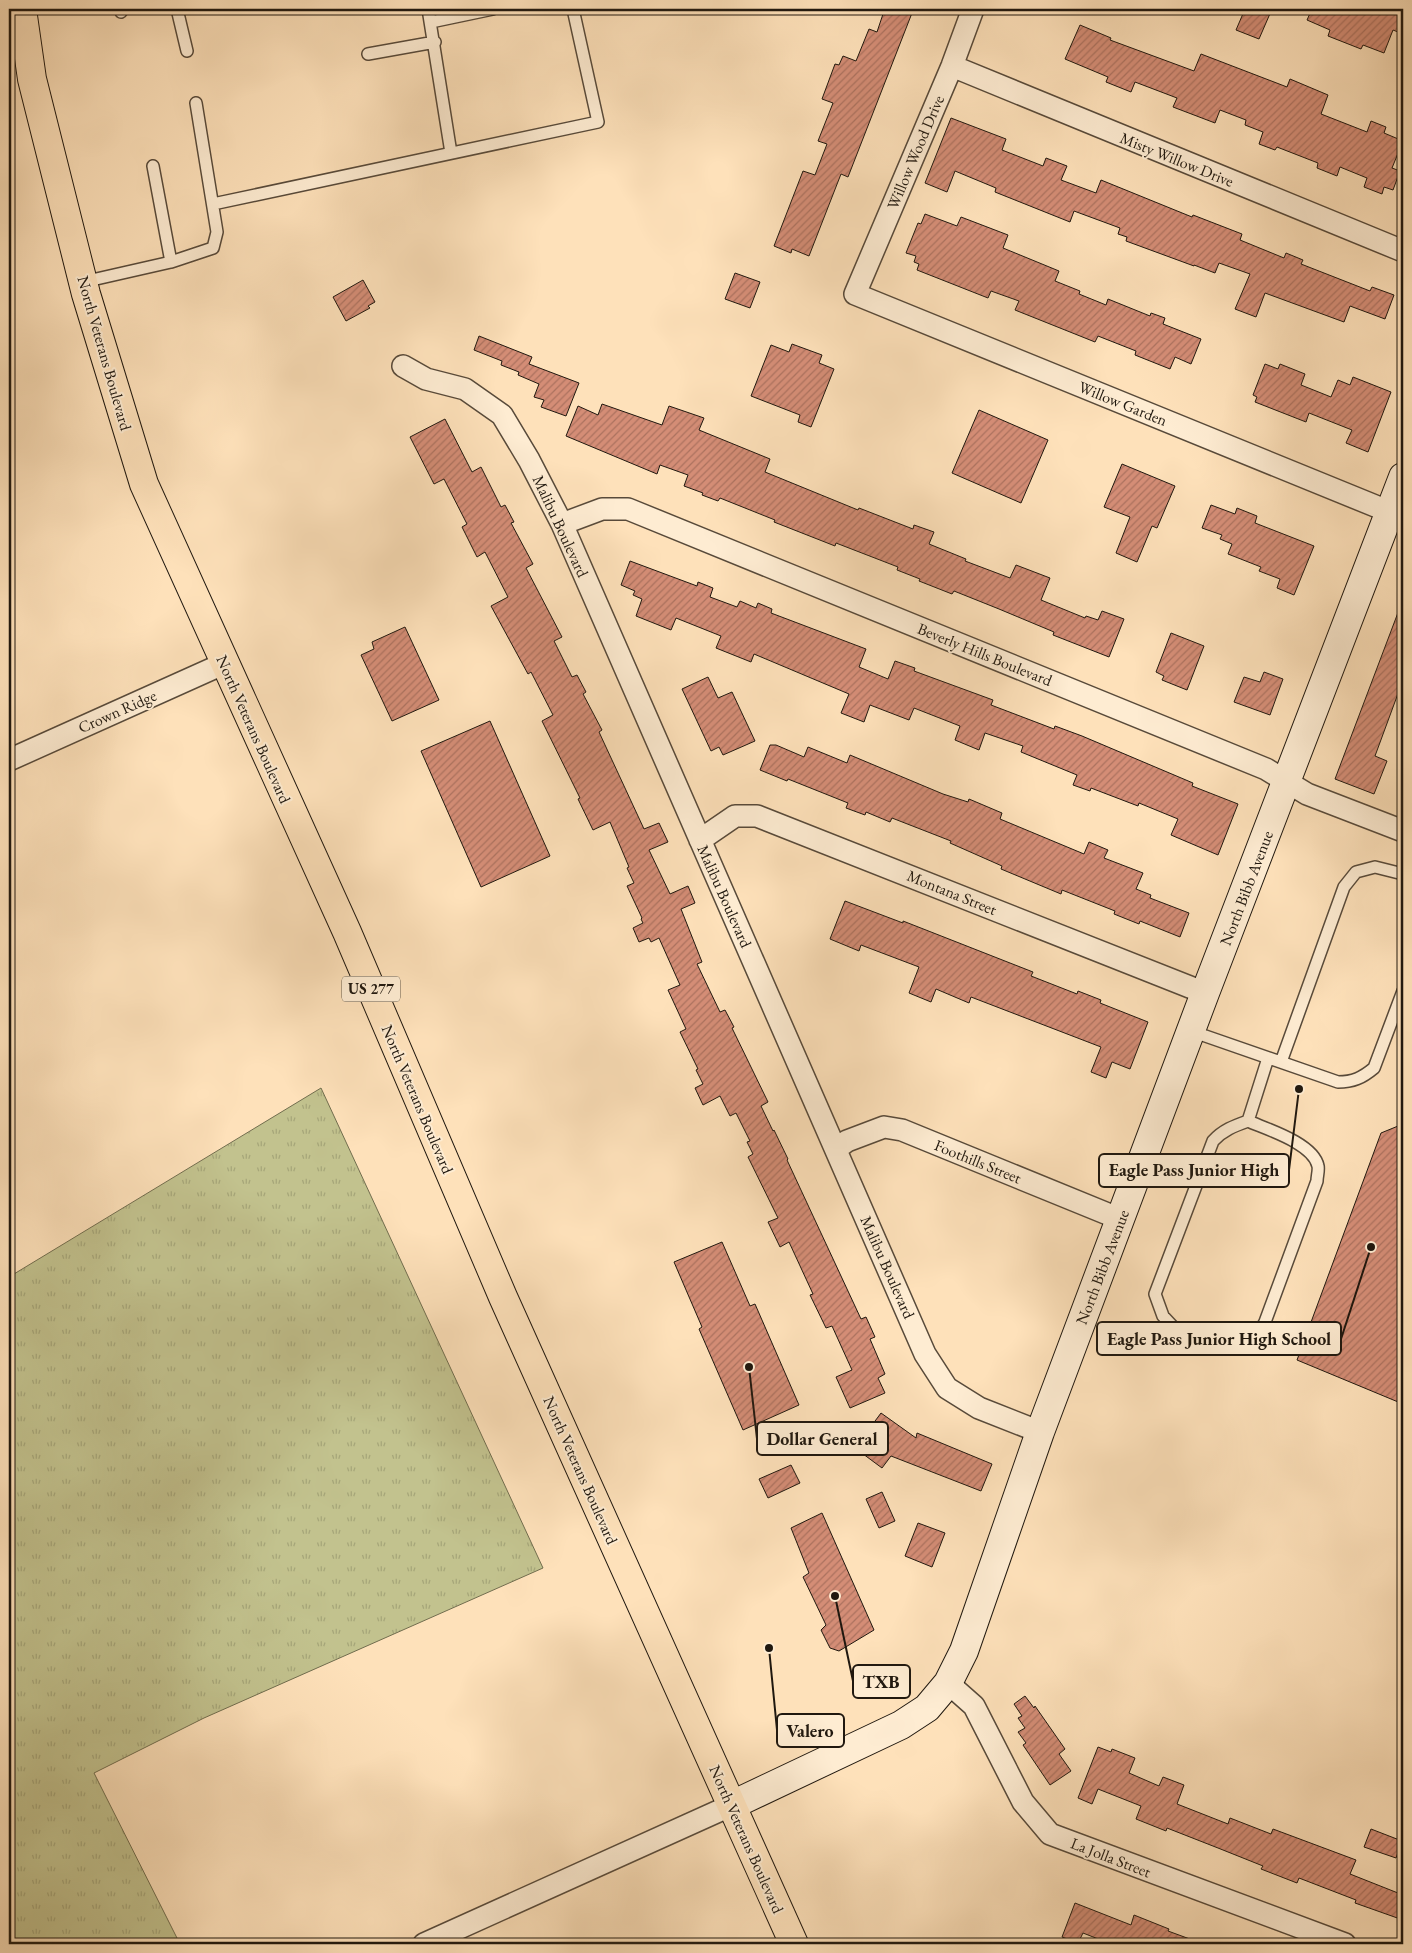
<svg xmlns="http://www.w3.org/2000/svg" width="1412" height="1953" viewBox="0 0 1412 1953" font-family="'EB Garamond',serif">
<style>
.grass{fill:url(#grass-tufts);stroke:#716d4e}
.building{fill:url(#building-hatch);stroke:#20180f}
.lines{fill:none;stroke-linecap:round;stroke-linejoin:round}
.service-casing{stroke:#584a3a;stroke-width:14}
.minor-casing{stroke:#584a3a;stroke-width:24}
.secondary-casing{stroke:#20180f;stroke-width:30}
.trunk-casing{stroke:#20180f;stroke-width:30}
.service{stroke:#feecd2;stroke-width:11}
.minor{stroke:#feecd2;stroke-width:21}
.secondary{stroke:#feecd2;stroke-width:28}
.trunk{stroke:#fee1ba;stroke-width:28}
.labels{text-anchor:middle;stroke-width:4;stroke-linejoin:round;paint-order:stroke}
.shield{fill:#feecd2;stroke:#63584a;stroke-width:1}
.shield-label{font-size:15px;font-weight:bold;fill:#20180f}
.street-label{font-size:16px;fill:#20180f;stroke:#feecd2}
.leader{fill:none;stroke:#20180f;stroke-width:2}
.callout-dot{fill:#20180f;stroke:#feecd2;stroke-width:2}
.callout{fill:#feecd2;stroke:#20180f;stroke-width:2}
.callout-label{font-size:18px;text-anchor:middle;font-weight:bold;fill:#20180f}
</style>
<defs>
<pattern id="grass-tufts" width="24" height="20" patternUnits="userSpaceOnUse" patternTransform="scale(1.25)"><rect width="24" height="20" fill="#c2c28e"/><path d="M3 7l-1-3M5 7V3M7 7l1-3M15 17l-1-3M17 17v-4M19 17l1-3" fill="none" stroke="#a6a679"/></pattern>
<pattern id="building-hatch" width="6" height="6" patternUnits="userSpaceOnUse" patternTransform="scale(1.25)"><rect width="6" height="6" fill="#d48d76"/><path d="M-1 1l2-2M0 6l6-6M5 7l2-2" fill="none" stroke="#ac725f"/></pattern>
</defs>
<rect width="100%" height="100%" fill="#fee1ba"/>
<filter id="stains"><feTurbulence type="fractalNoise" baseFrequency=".004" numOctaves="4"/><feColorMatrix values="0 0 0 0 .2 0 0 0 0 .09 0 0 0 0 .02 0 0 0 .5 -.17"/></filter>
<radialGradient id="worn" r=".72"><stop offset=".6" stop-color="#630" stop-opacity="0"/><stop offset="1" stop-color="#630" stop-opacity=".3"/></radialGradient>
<path class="grass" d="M321,1088L543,1568L204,1718L94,1773L180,1944H9V1277Z"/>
<path class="building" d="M891,9H900L912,13L848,177L841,174L809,256L792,249L791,253L774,246L803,171L815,175L827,144L818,141L833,103L822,99L835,64L839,65L843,56L856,61L869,29L877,32L884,11L890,13Z
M1245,9H1272L1259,39L1236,30Z
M1312,9H1397L1403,11V20L1398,32L1393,30L1384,53L1363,45L1361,49L1328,36L1330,30L1307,20Z
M1080,25L1111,38L1110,40L1194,71L1201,54L1287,87L1290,79L1328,95L1321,114L1367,132L1371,121L1386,127L1384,133L1403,141L1392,168L1400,171L1393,190L1384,187L1382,194L1364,187L1367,178L1340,167L1337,176L1317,168L1318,163L1277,147L1275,150L1259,144L1263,132L1245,125L1246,120L1220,110L1215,123L1173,107L1177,98L1135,82L1131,92L1106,82L1108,77L1065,59Z
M951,118L1006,139L1002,150L1043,166L1046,158L1067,166L1061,180L1096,193L1101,180L1192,217L1193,215L1242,234L1240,240L1284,258L1286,253L1303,260L1301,264L1370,291L1372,287L1394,295L1385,319L1350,306L1344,322L1265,293L1256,317L1235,309L1250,274L1219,263L1215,273L1194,265V266L1126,241L1127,237L1118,234L1120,228L1074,211L1070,222L995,192L996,188L955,171L947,192L925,183Z
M925,214L957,226L961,217L1008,235L1003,248L1059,271L1055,281L1080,291L1079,294L1106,305L1108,299L1150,316L1151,313L1165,318L1163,324L1201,339L1191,364L1175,357L1170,369L1135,355L1136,351L1098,336L1095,342L1015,310L1019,301L991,291L988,298L917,270L919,264L914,262L916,256L906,253L918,223L921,224Z
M735,273L760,282L750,308L725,299Z
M363,280L375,302L368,306L370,308L346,321L333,297Z
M479,336L532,357L529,364L579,383L566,416L541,407L544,400L534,397L539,384L518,375L519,372L501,365L502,361L474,350Z
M792,344L822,355L819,363L834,369L811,427L798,422L800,415L751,396L771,345L789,352Z
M1265,364L1278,369L1280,364L1305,374L1301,385L1331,397L1338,380L1350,385L1353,377L1391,392L1368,452L1346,443L1352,430L1309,413L1306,422L1255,402L1257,397L1253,395Z
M602,404L662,425L669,406L704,418L699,430L770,459L765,472L858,510L859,508L913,529L914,525L934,532L929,544L966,559L965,561L1010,578L1016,565L1050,578L1041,600L1085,618L1086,616L1098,620L1102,611L1124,619L1109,657L1053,635L1054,632L999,609L954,591L952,594L919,581L920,579L897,570L898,567L836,543L835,546L774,522L775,520L720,498L718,501L702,495L703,493L684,486L688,475L660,465L657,474L566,436L578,406L598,415Z
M979,410L1048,440L1021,503L952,473Z
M445,419L472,472L481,467L501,507L505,505L514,522L511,523L533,564L526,568L562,637L554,641L572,677L577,675L586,692L583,694L602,730L599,732L644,829L659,823L668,842L649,850L670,894L688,886L695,903L681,909L702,962L697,964L720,1012L725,1010L734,1027L732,1028L768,1102L761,1106L773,1131L774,1130L788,1159L787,1160L861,1319L866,1317L875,1337L870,1339L885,1374L878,1378L885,1393L850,1408L836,1377L852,1370L832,1326L826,1328L810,1295L813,1294L789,1242L780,1247L768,1222L778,1218L748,1157L753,1154L747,1142L750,1141L736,1113L730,1116L720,1096L703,1105L695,1088L703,1084L696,1070L698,1069L680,1032L686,1029L668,990L680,985L659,938L651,942L649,938L639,942L633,928L643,923L641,919L642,918L627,886L634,883L627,868L629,867L610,822L593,830L578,799L580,798L542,721L553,715L531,672L528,674L491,606L508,597L485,552L477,557L462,527L467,524L444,479L434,484L410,437Z
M1122,464L1175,486L1157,528L1152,526L1137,562L1116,553L1130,517L1104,507Z
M1211,505L1235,514L1237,508L1257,516L1255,523L1314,546L1294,595L1277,588L1280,579L1259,571L1261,567L1228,554L1232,544L1220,539L1222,535L1202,528Z
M630,561L697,586L698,582L713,588L710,597L737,607L740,601L756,608L758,603L772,609L771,613L866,649L859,667L888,679L895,661L915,668L914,671L993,700L991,705L1054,729L1055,726L1082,736L1193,783L1192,786L1238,804L1218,855L1171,835L1178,819L1139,803L1138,806L1091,788L1090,791L1073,785L1077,775L1021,752L1023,746L985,733L979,750L955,740L960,726L914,708L909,720L870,705L864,722L841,713L849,694L754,654L751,662L716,648L721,636L676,618L671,630L636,616L642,599L633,595L635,591L621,585Z
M1402,602L1403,603V680L1375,756L1387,761L1374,794L1335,779Z
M405,627L439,700L392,721L361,655L374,649L372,642Z
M1171,633L1204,646L1187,690L1162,680L1164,676L1156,672Z
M1264,672L1283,679L1270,715L1234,702L1244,677L1260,682Z
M708,677L718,698L732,692L755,741L723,755L719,747L711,751L682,689Z
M490,721L550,856L481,887L421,751Z
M770,745H776L804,757L808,747L847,763L850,755L943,794L968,802L969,799L1002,813L1000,819L1084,854L1089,842L1108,850L1104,858L1143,873L1136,889L1151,895L1150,898L1189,913L1180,937L1140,921L1139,924L1114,914L1115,911L1062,890L1061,894L1001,869L1002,866L950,843L951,841L892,818L890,822L866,812L865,815L846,808L848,803L788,779L787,781L760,770Z
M845,901L903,923V921L1010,963L1033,972L1031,976L1077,994L1078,991L1101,1000L1100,1003L1148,1022L1130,1069L1112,1062L1106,1078L1091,1072L1101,1047L971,997L969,1003L936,989L931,1002L909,993L919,967L861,945L859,951L830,939Z
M1403,1124V1404L1297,1360L1381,1133Z
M722,1242L750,1306L755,1304L799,1405L743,1430L699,1329L702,1327L674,1262Z
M881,1413L916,1438L917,1433L992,1464L981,1491L891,1456L882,1468L855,1448Z
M791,1465L800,1483L768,1498L759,1479Z
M882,1492L895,1521L879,1528L866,1499Z
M822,1513L874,1630L839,1651L830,1648L821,1630L826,1625L803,1577L809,1573L791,1528Z
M918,1523L945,1533L932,1567L905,1556Z
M1025,1696L1034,1708L1035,1706L1065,1749L1059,1754L1071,1771L1050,1785L1023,1745L1026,1743L1018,1732L1025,1728L1018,1718L1022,1716L1014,1704Z
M1098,1747L1111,1752L1112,1749L1135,1758L1129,1773L1159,1786L1163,1777L1184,1785L1177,1804L1228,1824L1230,1818L1271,1834L1273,1829L1356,1860L1350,1874L1403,1895V1920L1355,1903L1356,1900L1299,1878L1297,1883L1261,1869L1263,1866L1218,1848L1167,1828L1166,1831L1136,1819L1141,1806L1098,1789L1092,1804L1078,1798Z
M1371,1829L1402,1841L1396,1858L1364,1847Z
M1075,1903L1131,1925L1134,1915L1169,1929L1168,1931L1198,1942V1944H1111L1083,1933L1078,1943L1062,1937Z"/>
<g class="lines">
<g class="service-casing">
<path id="service" d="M120,9L121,12
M177,9L187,51
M428,9L451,153
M431,22L493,9
M368,54L435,42
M153,166L171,262
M213,204L598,122L573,9
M83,282L171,262L213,248L217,232L196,103
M1191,1031L1338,1082C1353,1082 1362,1078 1374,1068L1403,991
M1281,1062L1344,887L1356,872L1375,867L1403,874
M1248,1121C1266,1129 1313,1143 1318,1166C1319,1170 1317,1176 1317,1181L1265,1322L1257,1336L1240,1348L1225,1349L1178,1332L1163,1316L1155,1294L1213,1141C1223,1130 1234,1126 1248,1121L1268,1058"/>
</g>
<g class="minor-casing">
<path id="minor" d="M973,9L952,66L855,294L1390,512
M952,66L1403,251
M403,366L426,379L465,389L502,415L529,460L562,524L925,1354L947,1388L979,1408L1040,1432
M562,524L602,509H628L1266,769L1307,794L1403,831
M9,760L225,663
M700,840L735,816H757L1205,993
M836,1149L847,1141L884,1127L902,1130L1120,1219
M948,1683L974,1706L1023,1802L1050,1834L1345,1944
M424,1944L732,1805"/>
</g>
<g class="secondary-casing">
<path id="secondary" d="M732,1805L901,1725L927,1708L948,1683L964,1651L1040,1432L1205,993L1403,477"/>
</g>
<g class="trunk-casing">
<path id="trunk" d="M22,9L32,79L86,294L144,484L347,932L503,1297L794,1944"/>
</g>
<use href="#service" class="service"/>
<use href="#minor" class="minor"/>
<use href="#secondary" class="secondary"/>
<use href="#trunk" class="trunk"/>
</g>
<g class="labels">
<rect class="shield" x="342" y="976.5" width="58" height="25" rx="4"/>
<g class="shield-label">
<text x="371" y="994">US 277</text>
</g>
<g class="street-label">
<text transform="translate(915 152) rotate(-67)" y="6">Willow Wood Drive</text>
<text transform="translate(1177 159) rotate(22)" y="6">Misty Willow Drive</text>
<text transform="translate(105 353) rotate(74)" y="6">North Veterans Boulevard</text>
<text transform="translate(1123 403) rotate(22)" y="6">Willow Garden</text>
<text transform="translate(561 526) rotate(65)" y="6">Malibu Boulevard</text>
<text transform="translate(985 654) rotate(22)" y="6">Beverly Hills Boulevard</text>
<text transform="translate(117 711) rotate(-24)" y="6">Crown Ridge</text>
<text transform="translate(254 729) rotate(66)" y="6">North Veterans Boulevard</text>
<text transform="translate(1246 888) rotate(-69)" y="6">North Bibb Avenue</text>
<text transform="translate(952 892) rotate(22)" y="6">Montana Street</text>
<text transform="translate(725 896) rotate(66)" y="6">Malibu Boulevard</text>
<text transform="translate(418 1099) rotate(67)" y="6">North Veterans Boulevard</text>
<text transform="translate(978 1161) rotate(22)" y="6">Foothills Street</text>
<text transform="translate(888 1267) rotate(66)" y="6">Malibu Boulevard</text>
<text transform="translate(1102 1267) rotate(-69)" y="6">North Bibb Avenue</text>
<text transform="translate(581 1470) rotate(66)" y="6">North Veterans Boulevard</text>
<text transform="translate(747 1839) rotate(66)" y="6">North Veterans Boulevard</text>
<text transform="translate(1111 1857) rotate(21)" y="6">La Jolla Street</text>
</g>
</g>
<path class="leader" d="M1299 1089L1289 1170M1371 1247L1341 1339M749 1367L757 1439M835 1596L853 1681M769 1648L777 1730"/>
<g class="callout-dot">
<circle cx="1299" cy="1089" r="5"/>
<circle cx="1371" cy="1247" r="5"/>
<circle cx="749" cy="1367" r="5"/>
<circle cx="835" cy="1596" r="5"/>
<circle cx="769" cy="1648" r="5"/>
</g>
<g class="callout">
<rect x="1099" y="1154" width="190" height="33" rx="5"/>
<rect x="1097" y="1322" width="244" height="33" rx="5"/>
<rect x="757" y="1422" width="131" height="33" rx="5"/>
<rect x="853" y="1665" width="57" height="33" rx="5"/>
<rect x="777" y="1714" width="67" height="33" rx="5"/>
</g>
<g class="callout-label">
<text x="1194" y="1176">Eagle Pass Junior High</text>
<text x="1219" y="1345">Eagle Pass Junior High School</text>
<text x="822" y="1445">Dollar General</text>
<text x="881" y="1688">TXB</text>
<text x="810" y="1737">Valero</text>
</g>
<rect width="1412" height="1953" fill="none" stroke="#fee1ba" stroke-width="30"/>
<rect x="10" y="10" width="1392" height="1933" fill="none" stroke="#20180f" stroke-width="2.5"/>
<rect x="15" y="15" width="1382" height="1923" fill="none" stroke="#20180f"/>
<rect width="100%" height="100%" filter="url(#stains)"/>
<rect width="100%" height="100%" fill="url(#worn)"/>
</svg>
